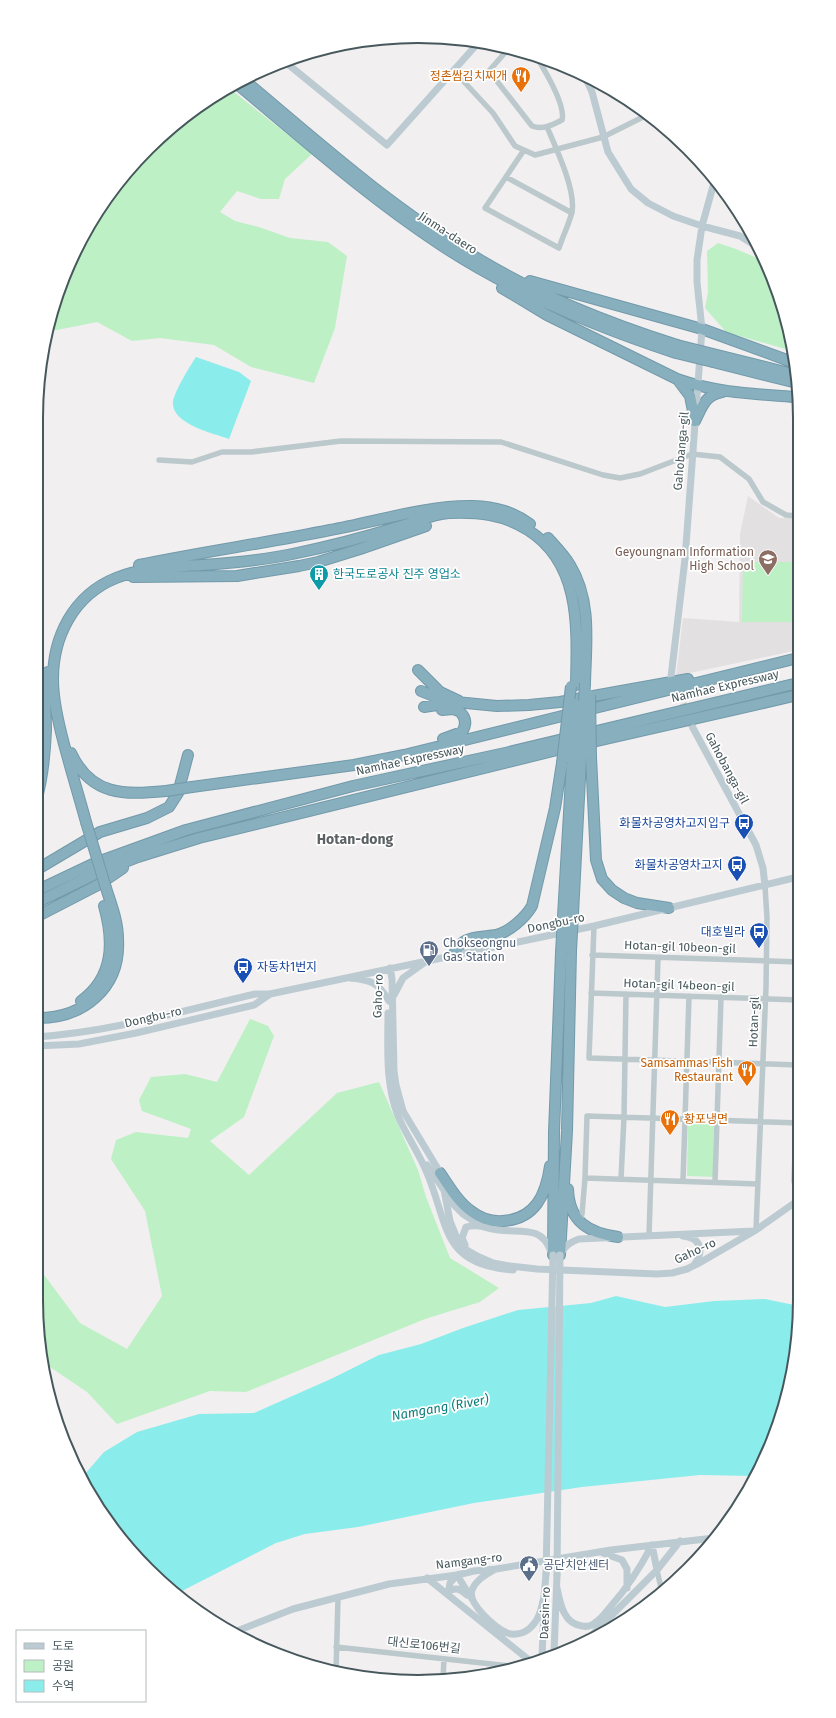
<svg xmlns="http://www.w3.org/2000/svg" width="836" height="1718" viewBox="0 0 836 1718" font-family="'Fira Sans','Noto Sans KR',sans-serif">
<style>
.education{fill:#e3e0e2}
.green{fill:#bdf0c5}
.water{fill:#8aedeb}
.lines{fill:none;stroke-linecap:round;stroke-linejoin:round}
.secondary-tunnel{stroke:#c7c9cb;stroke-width:7;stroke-dasharray:7 3.5;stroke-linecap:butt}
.highway-casing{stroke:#729aaa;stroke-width:12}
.street{stroke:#bbc8cc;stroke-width:5.5}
.secondary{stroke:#bbcbd1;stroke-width:7}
.highway{stroke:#87afbe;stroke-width:10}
.highway-bridge-casing{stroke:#729aaa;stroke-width:12;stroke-linecap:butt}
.secondary-bridge{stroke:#bbcbd1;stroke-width:7}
.highway-bridge{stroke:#87afbe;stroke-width:10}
.labels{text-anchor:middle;stroke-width:3.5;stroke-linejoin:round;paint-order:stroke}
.food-label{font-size:12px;fill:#c56008;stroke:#fff;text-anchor:end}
.street-label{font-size:12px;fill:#47585d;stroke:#fff}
.education-label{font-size:12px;fill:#785e54;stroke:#fff;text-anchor:end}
.culture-label{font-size:12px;fill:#0d838f;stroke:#fff;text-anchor:start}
.transit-label{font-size:12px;fill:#164399;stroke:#fff;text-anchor:end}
.service-label{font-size:12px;fill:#4e5e75;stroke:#fff;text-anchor:start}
.water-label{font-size:13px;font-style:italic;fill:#0d7e7b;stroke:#fff}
.quarter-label{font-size:14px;font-weight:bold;fill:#5c6264;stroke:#fff}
.rim{fill:none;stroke:#47585d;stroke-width:2}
</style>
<rect width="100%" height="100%" fill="#f2eff0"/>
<path class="education" d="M748,496L779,518H795L797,520L798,650L676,676L683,618L739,622L740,534Z"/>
<path class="green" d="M229,88L312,154L285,179L279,199H261L237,191L220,212L235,221L259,227L290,238L328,242L347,256L335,328L314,383L251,367L214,345L160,338L132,341L97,322L47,332L65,272L101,206L148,148L206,100Z
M718,243L736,249L764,261L771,272L792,351L726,332L705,308L708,292L707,251Z
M743,562H797L798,622H742Z
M250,1019L268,1026L274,1036L244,1117L210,1141L249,1175L337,1093L379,1082L418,1170L426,1197L450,1258L499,1288L480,1302L425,1319L246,1392L210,1391L117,1424L87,1392L47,1365L36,1300V1264L80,1323L127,1349L162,1296L145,1211L111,1159L116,1140L136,1132L188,1138L191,1129L142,1111L139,1100L151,1077L185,1074L217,1082Z
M688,1121L714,1122L713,1177L687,1176Z"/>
<path class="water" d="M196,357L239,372L251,381L229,439C213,433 171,424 173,402C174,392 190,366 196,357Z
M616,1296L665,1307L714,1301L765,1299L799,1306L793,1375L771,1446L753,1476L700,1475L582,1487L474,1503L358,1527L305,1534L276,1543L176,1594L166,1587L115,1533L84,1475L104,1452L137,1432L199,1414L254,1413L333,1378L379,1355L421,1344L463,1328L518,1310L591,1303Z"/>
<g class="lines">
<path class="secondary-tunnel" d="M675,684L693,728"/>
<g class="highway-casing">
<path id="highway" d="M244,80C318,142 391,208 475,257C540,296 605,322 677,345
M237,84C303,139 368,197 441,245C514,293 593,326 676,353
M530,281L702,329L795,363
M502,288L547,315L677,379C716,393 756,394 797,397
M713,354L797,375
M713,362L797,383
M678,380L690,396L695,421C702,407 705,395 722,392
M548,538C556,547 564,555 570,565C592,601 586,643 585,683
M139,565C202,552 266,543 330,530C375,522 427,505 473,506C495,507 512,511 530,524
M133,577L237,576L299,566L318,562L360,549L426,526
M418,670L440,692L459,701
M421,691L446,701
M424,707L456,702L497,706L529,705L560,702L688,679
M442,710L453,709L459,711C466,717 467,724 462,732L443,739
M71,753C91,796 124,795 166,791
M591,757L596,860L602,879L612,890L624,898L637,903L669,908
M192,787L354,765L404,755L798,658
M36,801C43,778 45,754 46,730C46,710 43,692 48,672
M86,822C80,800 73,777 67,755C54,709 43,664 68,620C79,601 96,586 116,578C143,567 173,567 202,565C234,563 266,560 297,553C331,546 365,537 398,527C414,523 432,514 449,513C478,512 503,514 528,530C582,564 577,630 576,685
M36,870L100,832L147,818L169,807L178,793L188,755
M36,891L95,863L186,830L353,786L505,753L798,683
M36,903L97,873L138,857L199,838L553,751L798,695
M573,914L581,759
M563,916L572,761
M36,917L98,885L123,868
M453,955C456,951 459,946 462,943C470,936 486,937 496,935C509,932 525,918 532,906L555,808L562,763
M81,1001C114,977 114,942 104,906
M36,1018C83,1019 121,988 118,939C118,921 111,904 106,888
M440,1173C449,1186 458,1202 471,1211C480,1218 492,1222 503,1221C535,1219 546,1195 550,1166
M568,1189C569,1222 589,1233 618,1237
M553,1255L554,1132L561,953
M560,1255L567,1131L571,951"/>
</g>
<path class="street" d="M509,48L489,71L532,126C543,130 552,125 562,120C566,106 544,69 536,56
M454,71L493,113L515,146L535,155L603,137L649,114
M524,150L485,208L559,248C563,236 569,224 572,212C576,190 556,148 547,127
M506,177L572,213
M159,460L192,462L222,452H251L341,441L501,442L603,475L620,478L640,474L692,454L720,457L749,479L763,502L786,515L797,516
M594,926L589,1058L799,1065
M592,955L799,962
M591,993L799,1000
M585,1178L758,1184
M621,1179L624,1117L626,994
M683,1181L689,996
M715,1182L721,997
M798,1200L794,1181L799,1037
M580,1221L582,1214L585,1178L587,1116L799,1123
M756,1230L766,987L767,918L765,886
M649,1236L658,958
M657,1570L661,1588V1593
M336,1647L510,1666
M336,1672L338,1597
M443,1678L444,1659"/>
<path class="secondary" d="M284,61L387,145L479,42
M585,77L592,92L608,152L631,189L648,203L673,216L702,226L740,236L756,246
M671,677L685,559L702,329L697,282V260L702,226L715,179
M693,728L756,845L763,868L765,886
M390,968L392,979L394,1071L396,1085L403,1111L441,1174L450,1221L459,1243L465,1249L477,1256L493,1263L510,1266L537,1269L657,1274L672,1273L687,1269L701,1262L756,1230L800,1199
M350,978C371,980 378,982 389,1001
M394,995L403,978L424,963
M388,1013C388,1047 385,1083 398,1116C406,1135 419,1153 427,1173C449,1225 441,1265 513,1270
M36,1037C111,1032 182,1011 255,994H270L594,926L798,877
M36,1046L79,1044L136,1033L254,1005L270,994
M427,1165L454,1205L463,1214L480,1225
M683,1236C702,1238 704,1252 694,1265
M465,1245L462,1238L466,1227C478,1223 487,1229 499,1230C521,1233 542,1225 551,1252
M561,1253C566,1245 570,1242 579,1239L754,1231
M652,1545L657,1570
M603,1553L622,1560L627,1569V1588
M494,1570C485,1575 476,1580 472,1590C467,1604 496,1628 507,1633C516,1636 526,1633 532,1626C541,1617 542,1604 545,1592
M427,1578L529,1660
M557,1588C560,1602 563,1624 582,1626C587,1627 592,1626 596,1622C602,1618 606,1612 611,1606C628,1587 640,1568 652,1545
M448,1591C457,1587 460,1589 467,1595
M448,1595L450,1583L457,1575L472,1599
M544,1596L546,1574
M232,1633L293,1609L389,1584L457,1575L474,1571L496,1569L611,1550L714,1538
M584,1643L657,1570L680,1541
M554,1653L557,1575
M542,1656L544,1609"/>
<use href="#highway" class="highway"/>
<g class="highway-bridge-casing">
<path id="highway-bridge" d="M677,345L713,354
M676,353L713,362
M590,695L591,757
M581,759L585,683
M572,761L575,704
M562,763L571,686
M166,791L192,787
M86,822L106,888
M571,951L573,914
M561,953L563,916"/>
</g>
<path class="secondary-bridge" d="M546,1574L553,1255
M557,1575L560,1255"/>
<use href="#highway-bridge" class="highway-bridge"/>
</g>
<defs>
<g id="restaurant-pin" transform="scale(1)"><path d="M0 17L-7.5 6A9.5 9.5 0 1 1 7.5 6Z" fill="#e8710a" stroke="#fff"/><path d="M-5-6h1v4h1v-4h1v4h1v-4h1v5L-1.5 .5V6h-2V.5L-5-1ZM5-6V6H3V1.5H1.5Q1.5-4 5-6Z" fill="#fff"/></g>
<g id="school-pin" transform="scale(1)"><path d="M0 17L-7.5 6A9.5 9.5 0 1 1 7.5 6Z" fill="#8d6e63" stroke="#fff"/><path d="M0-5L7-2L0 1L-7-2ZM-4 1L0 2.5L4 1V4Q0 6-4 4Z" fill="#fff"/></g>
<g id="building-pin" transform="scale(1)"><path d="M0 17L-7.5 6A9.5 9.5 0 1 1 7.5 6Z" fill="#0f9aa8" stroke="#fff"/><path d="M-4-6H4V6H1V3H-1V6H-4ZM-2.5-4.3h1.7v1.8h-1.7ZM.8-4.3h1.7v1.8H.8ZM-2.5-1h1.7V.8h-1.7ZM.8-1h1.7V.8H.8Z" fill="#fff"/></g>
<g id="bus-pin" transform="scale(1)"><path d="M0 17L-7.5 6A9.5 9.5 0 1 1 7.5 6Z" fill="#1a4fb4" stroke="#fff"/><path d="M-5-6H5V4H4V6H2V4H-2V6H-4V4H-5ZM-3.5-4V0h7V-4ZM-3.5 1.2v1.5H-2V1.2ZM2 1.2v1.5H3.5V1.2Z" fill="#fff"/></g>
<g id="fuel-pin" transform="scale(1)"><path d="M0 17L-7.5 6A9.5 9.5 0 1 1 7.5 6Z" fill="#5c6f8a" stroke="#fff"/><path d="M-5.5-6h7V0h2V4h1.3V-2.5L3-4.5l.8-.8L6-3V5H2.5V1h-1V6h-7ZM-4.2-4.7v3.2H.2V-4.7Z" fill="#fff"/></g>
<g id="civic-pin" transform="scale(1)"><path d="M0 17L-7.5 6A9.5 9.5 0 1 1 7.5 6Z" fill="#5c6f8a" stroke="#fff"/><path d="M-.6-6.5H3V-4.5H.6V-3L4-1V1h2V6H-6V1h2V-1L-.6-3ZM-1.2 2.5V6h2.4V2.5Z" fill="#fff"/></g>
</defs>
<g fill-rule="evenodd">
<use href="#restaurant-pin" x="521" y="76"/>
<use href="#school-pin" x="768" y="559"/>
<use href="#building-pin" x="319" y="574"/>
<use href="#bus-pin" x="744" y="823"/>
<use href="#bus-pin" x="737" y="865"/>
<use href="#bus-pin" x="759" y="932"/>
<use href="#fuel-pin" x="429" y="950"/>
<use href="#bus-pin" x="243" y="967"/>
<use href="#restaurant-pin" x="747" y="1070"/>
<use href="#restaurant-pin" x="670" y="1119"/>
<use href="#civic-pin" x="529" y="1565"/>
</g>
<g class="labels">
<g class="food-label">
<text x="507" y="80">정촌쌈김치찌개</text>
<text x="733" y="1067">Samsammas Fish<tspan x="733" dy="14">Restaurant</tspan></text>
<text x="684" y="1123" text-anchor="start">황포냉면</text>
</g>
<g class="street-label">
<text transform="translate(448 233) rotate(33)" y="4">Jinma-daero</text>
<text transform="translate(681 451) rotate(-85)" y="4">Gahobanga-gil</text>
<text transform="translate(725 686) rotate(-13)" y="4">Namhae Expressway</text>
<text transform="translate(410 760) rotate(-12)" y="4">Namhae Expressway</text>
<text transform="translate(727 768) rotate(62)" y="4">Gahobanga-gil</text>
<text transform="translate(556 923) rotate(-12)" y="4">Dongbu-ro</text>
<text transform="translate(680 947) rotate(2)" y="4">Hotan-gil 10beon-gil</text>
<text transform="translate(679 985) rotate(2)" y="4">Hotan-gil 14beon-gil</text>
<text transform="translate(378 996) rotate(-88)" y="4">Gaho-ro</text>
<text transform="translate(153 1017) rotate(-13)" y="4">Dongbu-ro</text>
<text transform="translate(754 1022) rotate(-88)" y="4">Hotan-gil</text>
<text transform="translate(695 1251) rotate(-25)" y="4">Gaho-ro</text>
<text transform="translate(469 1561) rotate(-7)" y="4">Namgang-ro</text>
<text transform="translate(545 1613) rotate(-88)" y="4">Daesin-ro</text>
<text transform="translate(424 1645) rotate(6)" y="4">대신로106번길</text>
</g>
<g class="education-label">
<text x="754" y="556">Geyoungnam Information<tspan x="754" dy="14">High School</tspan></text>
</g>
<g class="culture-label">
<text x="333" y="578">한국도로공사 진주 영업소</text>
</g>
<g class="transit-label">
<text x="730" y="827">화물차공영차고지입구</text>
<text x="723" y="869">화물차공영차고지</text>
<text x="745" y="936">대호빌라</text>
<text x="257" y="971" text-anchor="start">자동차1번지</text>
</g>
<g class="service-label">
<text x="443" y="947">Chokseongnu<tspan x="443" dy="14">Gas Station</tspan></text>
<text x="543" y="1569">공단치안센터</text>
</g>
<g class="water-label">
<text transform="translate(440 1407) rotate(-10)" y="5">Namgang (River)</text>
</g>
<g class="quarter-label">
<text x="355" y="844">Hotan-dong</text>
</g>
</g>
<path d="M0 0H836V1718H0ZM418 43H418A375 375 0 0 1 793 418V1300A375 375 0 0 1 418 1675H418A375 375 0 0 1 43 1300V418A375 375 0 0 1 418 43Z" fill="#fff" fill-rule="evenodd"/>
<path class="rim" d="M418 43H418A375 375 0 0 1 793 418V1300A375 375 0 0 1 418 1675H418A375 375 0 0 1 43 1300V418A375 375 0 0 1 418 43Z"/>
<rect x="16" y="1630" width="130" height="72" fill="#ffffff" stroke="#b5bcbe"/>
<rect x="24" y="1643" width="20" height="6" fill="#bbcbd1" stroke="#b5bcbe"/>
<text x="52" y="1650" font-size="12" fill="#47585d">도로</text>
<rect x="24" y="1660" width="20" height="12" fill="#bdf0c5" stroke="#b5bcbe"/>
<text x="52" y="1670" font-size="12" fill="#47585d">공원</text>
<rect x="24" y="1680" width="20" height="12" fill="#8aedeb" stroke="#b5bcbe"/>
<text x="52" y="1690" font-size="12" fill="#47585d">수역</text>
</svg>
